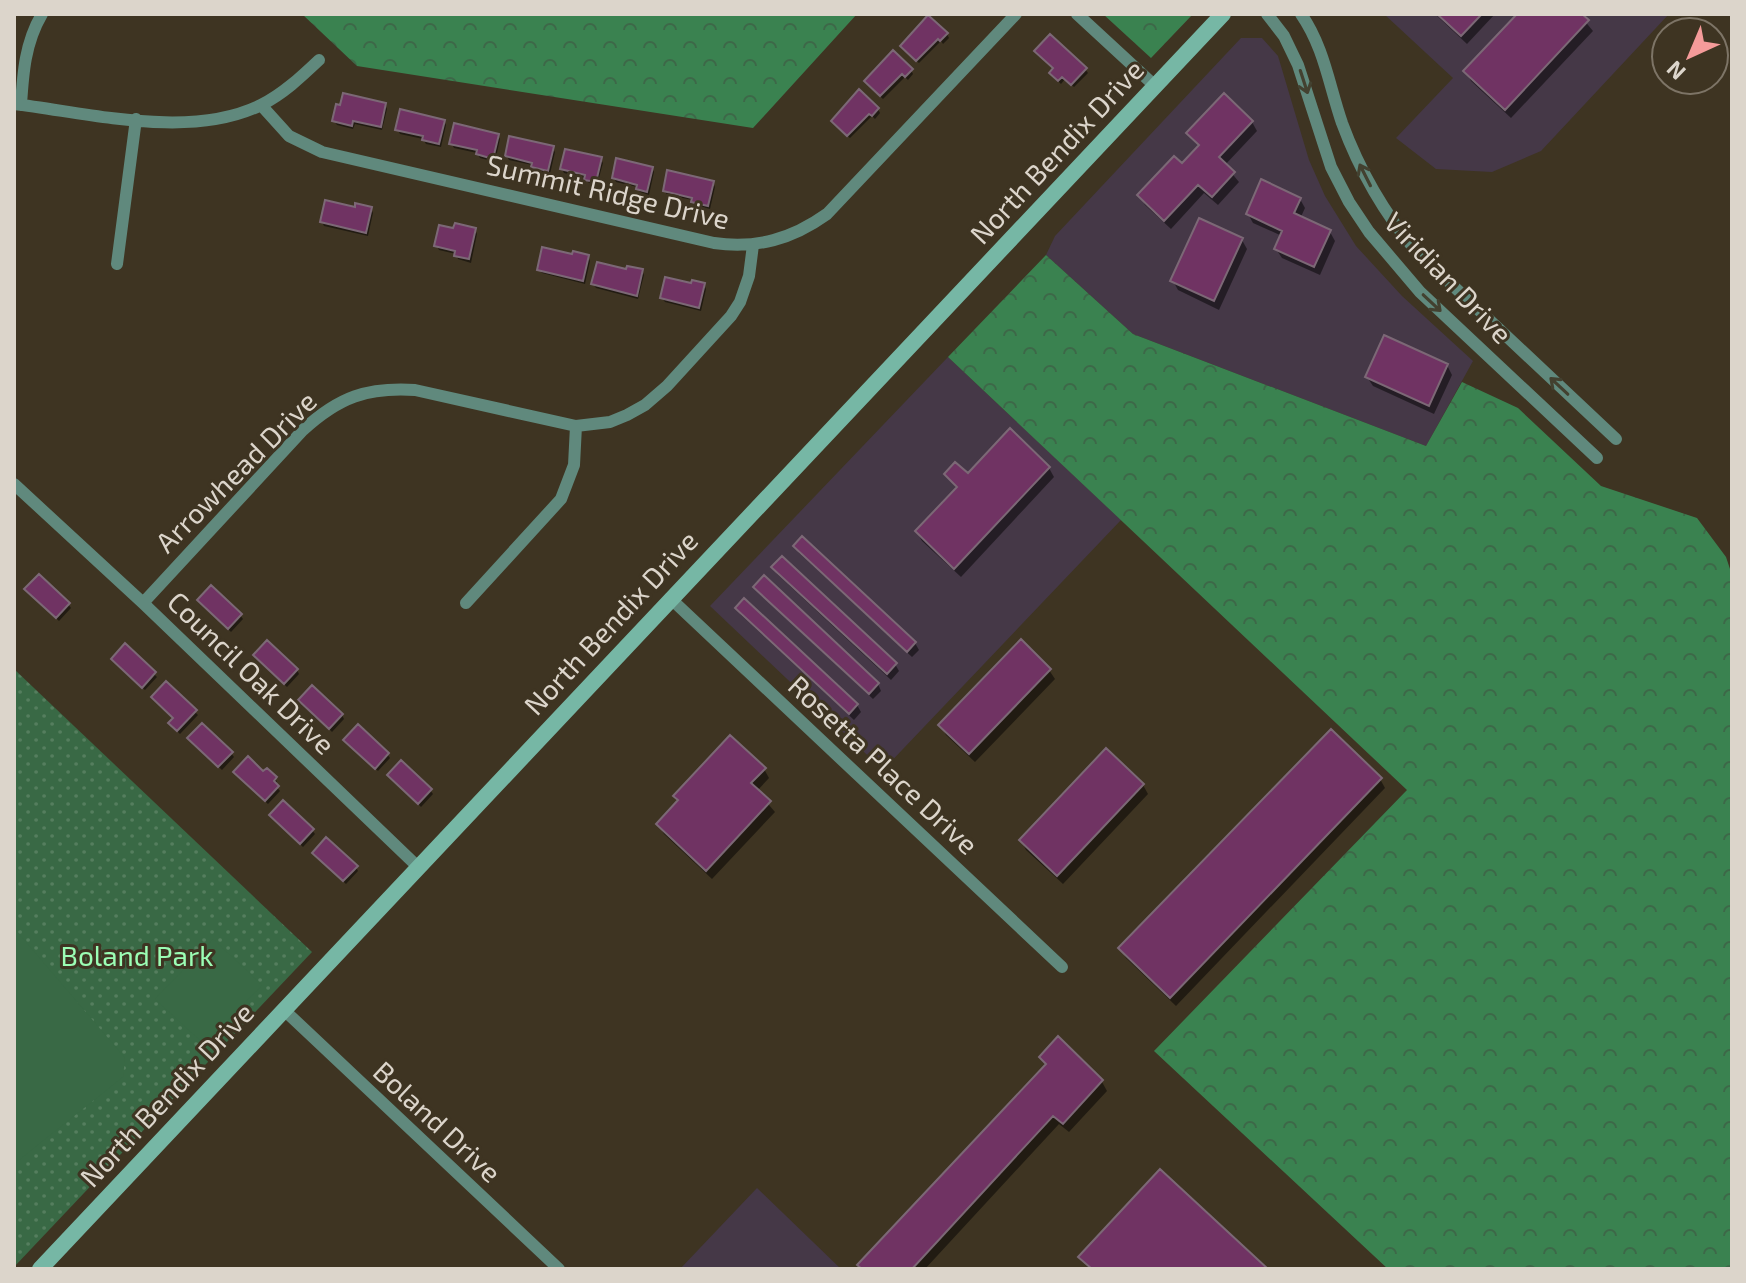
<svg xmlns="http://www.w3.org/2000/svg" width="1746" height="1283" viewBox="0 0 1746 1283" font-family="'Exo 2',sans-serif">
<style>
.commercial{fill:#453847}
.grass{fill:url(#grass-dots)}
.forest{fill:url(#forest-crowns)}
.garden{fill:#396945}
.shadow{fill:#0007}
.building{fill:#703363;stroke:#7c6876;stroke-width:2}
.lines{fill:none;stroke-linecap:round;stroke-linejoin:round}
.street{stroke:#60897d;stroke-width:12}
.secondary{stroke:#76b7a5;stroke-width:16}
.oneway{stroke:#434130}
.labels{text-anchor:middle;stroke-width:6;stroke-linejoin:round;paint-order:stroke}
.street-label{font-size:28px;fill:#dcd5cb;stroke:#3e3422}
.park-label{font-size:28px;fill:#9bfdb4;stroke:#3e3422}
</style>
<defs>
<pattern id="grass-dots" width="8" height="8" patternUnits="userSpaceOnUse" patternTransform="scale(2)"><rect width="8" height="8" fill="#396945"/><path d="M2 2h.1M6 6h.1" fill="none" stroke="#557e5e" stroke-width="1.8" stroke-linecap="round"/></pattern>
<pattern id="forest-crowns" width="20" height="18" patternUnits="userSpaceOnUse" patternTransform="scale(2)"><rect width="20" height="18" fill="#3a8250"/><path d="M2 6a3 3 0 1 1 6 0M12 15a3 3 0 1 1 6 0" fill="none" stroke="#3d6848"/></pattern>
</defs>
<rect width="100%" height="100%" fill="#3e3422"/>
<path class="commercial" d="M1384,14H1669L1541,151L1492,172L1436,169L1396,138L1453,78Z
M1241,38H1262L1278,56L1309,160L1325,196L1356,246L1402,296L1473,361L1426,446L1133,334L1046,255L1055,236Z
M948,357L1121,520L883,770L710,606Z
M757,1188L841,1269H680Z"/>
<path class="grass" d="M14,669L312,952L14,1267Z"/>
<path class="forest" d="M302,14H857L753,128L357,66Z
M1103,14H1193L1151,58Z
M1046,255L1133,334L1426,446L1462,382L1518,408L1601,486L1697,518L1726,557L1732,575V1269H1388L1154,1051L1407,790L948,357Z"/>
<path class="garden" d="M14,928L125,1058L123,1077L14,1164Z
M213,939L262,985L205,1045L155,999Z"/>
<path class="shadow" d="M1435,14H1495L1467,44Z
M1520,14H1579L1593,31L1511,118L1471,81L1466,71Z
M947,34L949,38L943,44L941,41L919,63L904,50Z
M1085,69L1088,73L1074,87L1065,79L1061,84L1054,77Z
M911,70L913,74L908,80L905,77L883,99L869,86Z
M385,105L387,109L382,130L355,124L353,129L337,125L334,121Z
M878,109L880,113L875,119L872,116L850,138L835,125Z
M444,121L446,125L441,147L426,144L423,139L400,134L398,130Z
M1252,122L1257,131L1225,165L1239,182L1218,205L1204,193L1171,229L1145,205L1140,195L1182,166L1200,147L1189,133Z
M497,135L500,139L495,162L480,158L477,153L454,148L452,144Z
M552,148L555,152L550,174L535,171L532,165L509,160L507,156Z
M600,159L603,163L597,185L589,183L585,178L564,173L562,169Z
M652,168L654,172L649,195L640,192L637,187L616,182L614,178Z
M713,183L715,187L710,209L695,205L693,200L667,195L665,191Z
M1300,199L1305,208L1300,219L1330,232L1335,241L1320,275L1282,258L1276,249L1282,236L1253,223L1248,214Z
M356,209H371L373,213L368,236L324,226L322,222Z
M475,230L477,234L471,263L458,259L456,254L439,250L437,246Z
M1242,240L1247,249L1219,310L1178,290L1173,281Z
M588,257L590,261L585,284L542,273L539,269Z
M628,271H642L644,275L638,299L596,288L593,284Z
M704,285L706,289L701,311L665,302L662,298L693,286Z
M1447,365L1452,375L1434,414L1373,386L1367,377Z
M1049,468L1054,477L961,577L922,541L917,532L957,489L946,474L968,476Z
M796,546L915,643L919,650L912,657L799,553Z
M774,567L895,664L899,671L891,680L777,574Z
M756,587L878,684L881,691L873,699L760,594Z
M29,593L68,604L71,608L59,621Z
M199,600L240,615L243,619L231,632Z
M744,601L857,705L861,712L854,720L741,615L737,608Z
M255,656L297,670L299,674L287,687Z
M115,663L154,674L157,677L145,690Z
M1049,670L1055,679L975,762L946,735L941,725Z
M153,697L195,712L198,715L180,734L173,727L174,719Z
M300,700L342,715L344,719L332,732Z
M192,742L231,753L234,757L222,770Z
M348,744L387,754L390,758L378,771Z
M764,769L769,778L757,791L775,812L712,879L664,834L658,824L679,802L675,796Z
M264,774L275,778L277,782L275,785L280,791L268,804L238,776Z
M389,775L430,790L433,794L421,807Z
M1380,779L1385,788L1176,1006L1126,958L1121,949Z
M1143,785L1148,794L1063,884L1026,850L1021,840Z
M271,816L312,830L315,834L303,847Z
M317,857L356,867L358,871L346,884Z
M1058,1039L1102,1082L1107,1091L1069,1132L1059,1124L925,1269H862L860,1265L1047,1066L1042,1058Z"/>
<path class="building" d="M1437,14H1482L1461,36Z
M1517,14H1582L1589,20L1505,110L1463,71Z
M928,15L948,33L940,41L938,39L916,61L900,46Z
M1050,34L1087,68L1071,85L1062,77L1058,81L1049,73L1053,68L1034,51Z
M893,50L913,69L905,77L902,74L880,96L864,81Z
M859,89L879,108L872,116L869,114L847,136L831,121Z
M343,93L386,103L381,127L353,121L352,126L332,121L336,104L340,105Z
M1224,93L1253,121L1219,157L1235,172L1212,197L1198,185L1164,221L1137,195L1174,156L1182,163L1199,145L1186,133Z
M400,109L445,120L439,144L422,140L423,136L395,130Z
M454,123L499,134L493,159L476,154L477,150L449,144Z
M509,136L554,146L548,171L531,167L532,163L505,156Z
M565,149L602,157L596,182L584,180L585,175L560,169Z
M616,158L653,167L647,192L636,189L637,185L612,178Z
M667,170L714,181L708,206L691,202L692,198L663,191Z
M1261,179L1301,198L1294,213L1331,230L1314,267L1274,249L1282,231L1246,214Z
M325,200L355,207V203L372,207L366,233L320,222Z
M1199,218L1243,238L1214,301L1170,281Z
M455,223L476,228L469,259L454,256L455,251L434,246L439,225L453,228Z
M542,247L572,254L573,251L589,255L583,281L537,270Z
M597,262L626,269L627,266L643,269L637,296L591,284Z
M665,277L691,283L692,280L705,283L699,308L660,298Z
M1384,335L1448,364L1429,406L1365,377Z
M1010,428L1050,467L954,569L915,531L957,487L944,474L955,462L968,473Z
M802,536L916,642L907,652L793,546Z
M782,556L897,663L887,674L771,567Z
M39,574L70,603L56,618L24,589Z
M764,575L879,683L869,694L753,587Z
M211,585L242,614L228,629L197,600Z
M744,598L858,704L849,714L735,608Z
M1021,639L1051,669L969,754L938,725Z
M267,640L298,669L284,684L253,655Z
M125,643L156,672L142,688L111,659Z
M166,681L197,710L177,731L168,723L173,718L151,697Z
M312,685L343,714L329,729L298,700Z
M202,723L233,752L218,767L187,738Z
M358,724L389,753L375,769L343,740Z
M1331,729L1382,778L1170,998L1118,948Z
M730,735L766,768L751,783L771,801L706,871L656,824L678,800L673,796Z
M1106,748L1144,784L1057,876L1019,840Z
M248,756L263,771L267,768L277,777L274,781L279,786L265,801L233,772Z
M401,760L432,789L418,804L387,775Z
M283,800L314,829L300,844L269,815Z
M326,837L358,866L343,881L312,853Z
M1058,1036L1103,1080L1063,1124L1053,1116L912,1269H862L857,1265L1046,1064L1039,1057Z
M1160,1169L1268,1269H1092L1078,1257Z"/>
<g class="lines">
<path class="street" d="M1077,14L1155,86
M1267,14L1284,36L1298,65L1331,167L1349,202L1369,232L1420,292L1597,458
M1301,14C1324,47 1329,85 1342,123C1359,169 1384,213 1416,251L1616,439
M14,104C90,113 190,140 261,105C283,94 301,77 319,60
M21,105C23,73 25,43 42,14
M261,105L289,136L322,152L714,243C757,249 792,239 827,214L1016,14
M117,264L136,119
M14,484L143,603L417,866
M670,598L1062,967
M143,603L303,430C339,397 367,387 415,390L576,426L610,422L627,415L645,405L667,386L731,316L740,302L749,276L753,245
M466,603L561,499L574,465L576,426
M283,1009L559,1269"/>
<path class="secondary" d="M40,1269L1223,14"/>
</g>
<defs><path id="oneway-shaft" d="M-6 0H5M1.5-3L5.5 0L1.5 3" fill="none" stroke-width="1.6" stroke-linecap="round" stroke-linejoin="round" transform="scale(2)"/></defs>
<g class="oneway">
<use href="#oneway-shaft" transform="translate(1304 82) rotate(72)"/>
<use href="#oneway-shaft" transform="translate(1365 175) rotate(-117)"/>
<use href="#oneway-shaft" transform="translate(1432 303) rotate(43)"/>
<use href="#oneway-shaft" transform="translate(1559 386) rotate(-137)"/>
</g>
<g class="labels">
<g class="street-label">
<text transform="translate(1057 152) rotate(-47)" y="10">North Bendix Drive</text>
<text transform="translate(608 192) rotate(13)" y="10">Summit Ridge Drive</text>
<text transform="translate(1448 278) rotate(46)" y="10">Viridian Drive</text>
<text transform="translate(236 472) rotate(-45)" y="10">Arrowhead Drive</text>
<text transform="translate(611 623) rotate(-47)" y="10">North Bendix Drive</text>
<text transform="translate(251 673) rotate(44)" y="10">Council Oak Drive</text>
<text transform="translate(883 765) rotate(43)" y="10">Rosetta Place Drive</text>
<text transform="translate(167 1095) rotate(-47)" y="10">North Bendix Drive</text>
<text transform="translate(437 1122) rotate(43)" y="10">Boland Drive</text>
</g>
<g class="park-label">
<text x="137" y="966">Boland Park</text>
</g>
</g>
<rect width="1746" height="1283" fill="none" stroke="#dcd5cb" stroke-width="32"/>
<g transform="translate(1690 56) rotate(224)"><circle r="38" fill="#3e3422" stroke="#7d7466" stroke-width="2"/>
<path d="M0-6L14 30L0 20L-14 30Z" fill="#f59b9a"/>
<text y="-12" font-size="22" font-weight="bold" text-anchor="middle" fill="#dcd5cb">N</text>
</g>
</svg>
